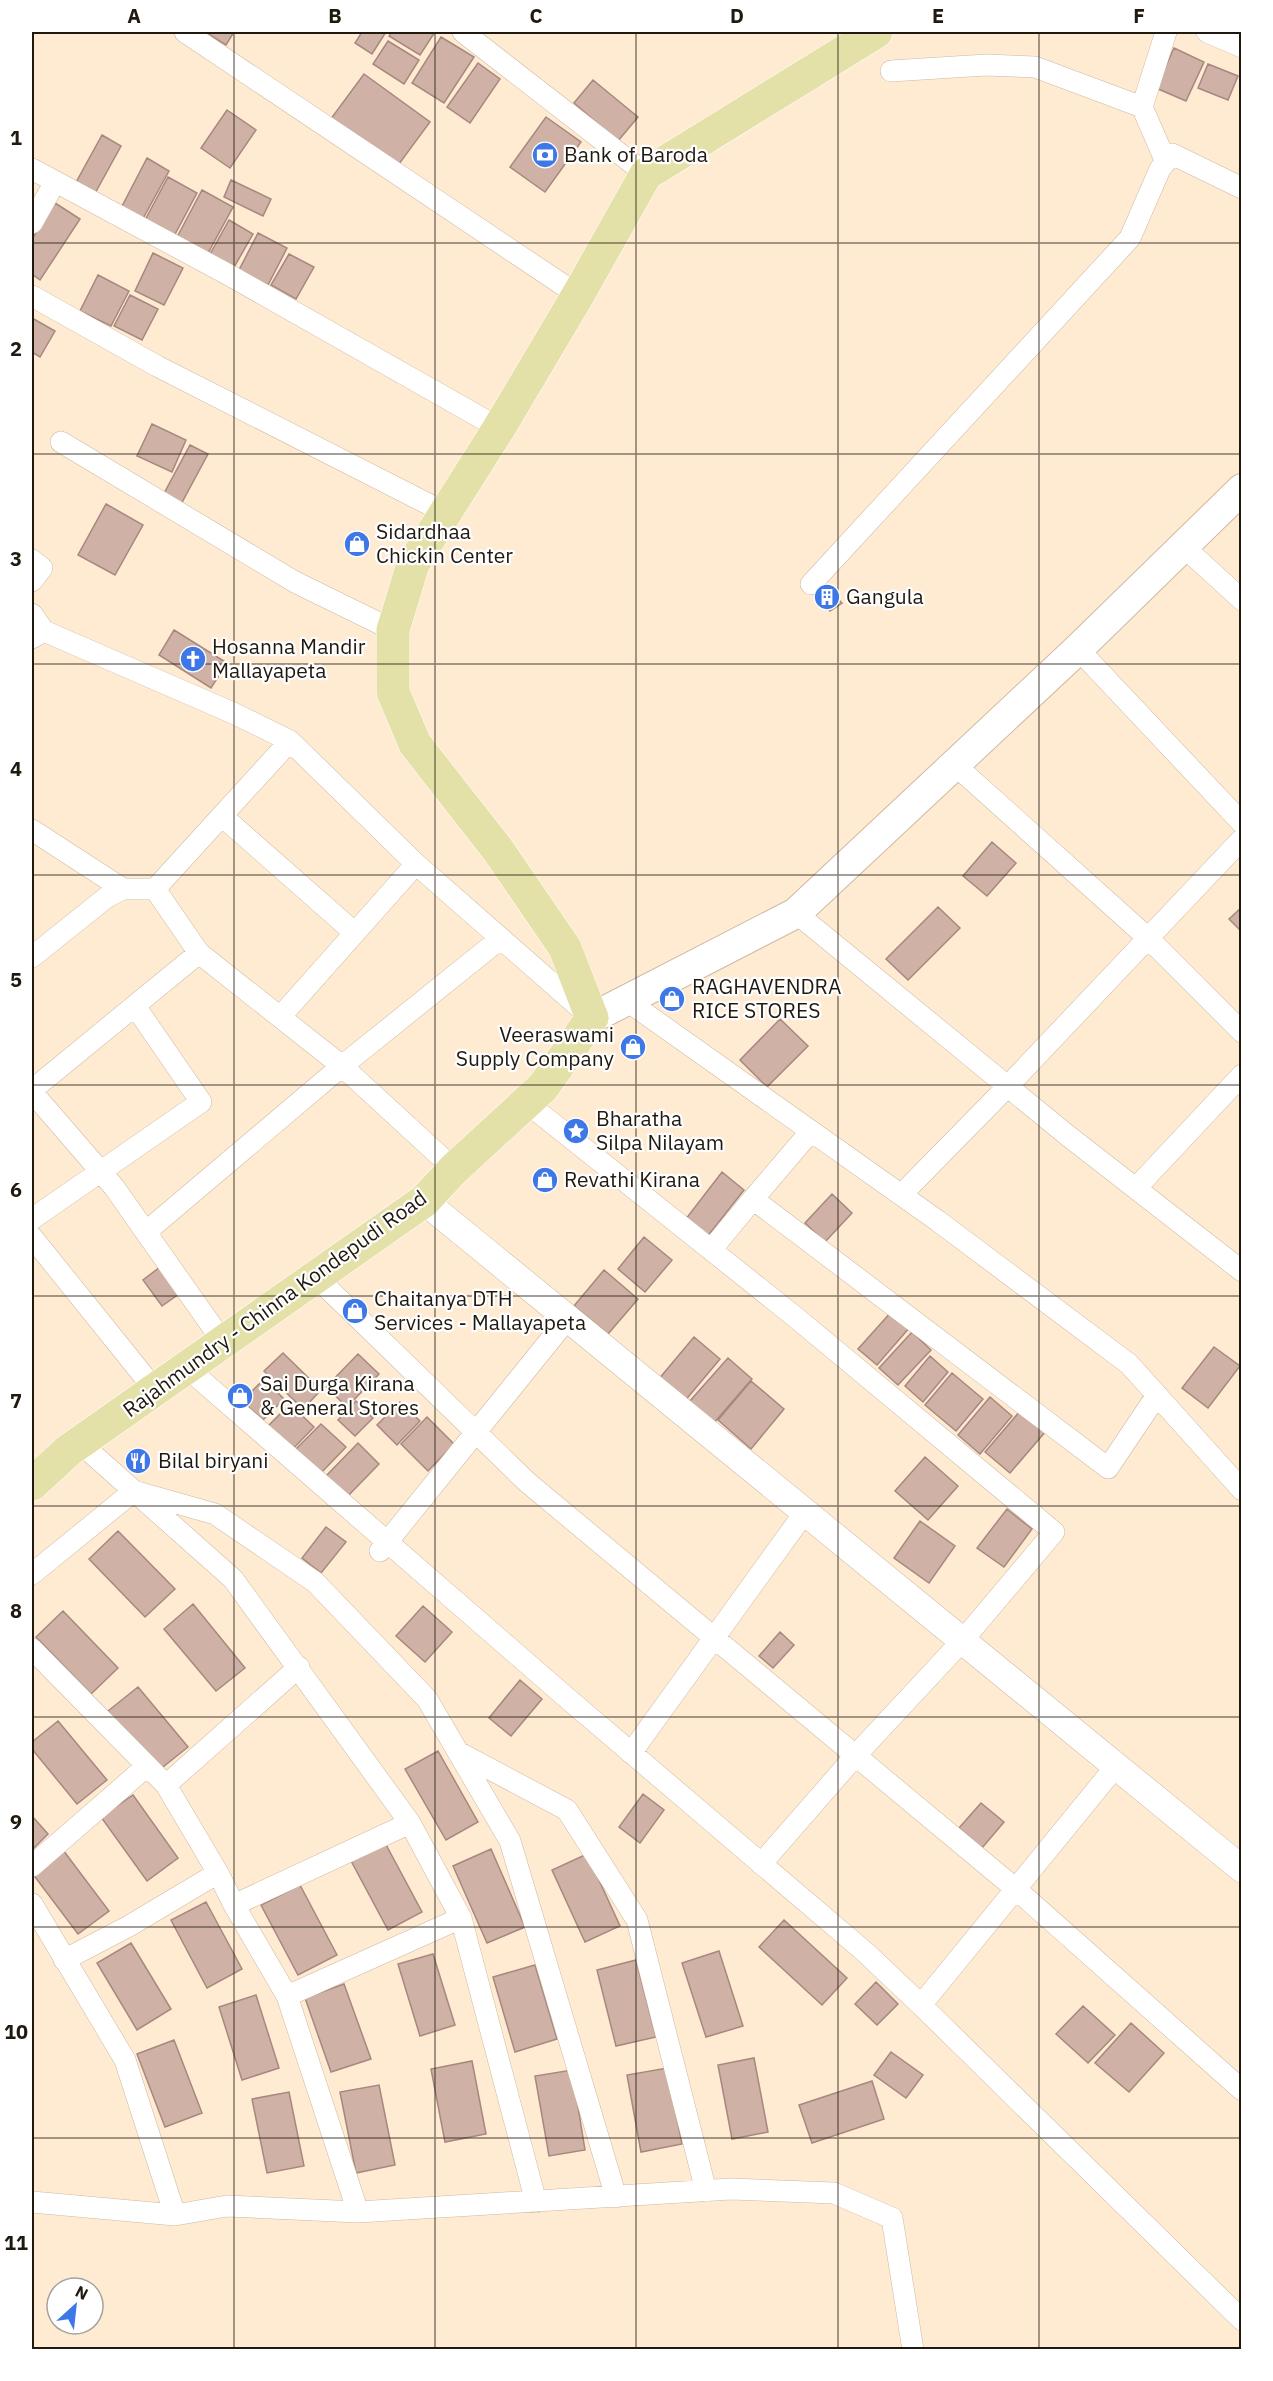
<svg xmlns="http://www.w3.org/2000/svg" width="1273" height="2381" viewBox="0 0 1273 2381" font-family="'IBM Plex Sans',sans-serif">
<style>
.building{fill:#d0b1a6;stroke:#a6887f;stroke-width:1.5}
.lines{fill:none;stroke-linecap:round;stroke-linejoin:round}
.minor-casing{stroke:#cdbaa2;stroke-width:22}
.tertiary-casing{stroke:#cdbaa2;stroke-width:28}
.secondary-casing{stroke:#cdbaa2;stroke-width:32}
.primary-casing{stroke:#fff;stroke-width:34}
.minor{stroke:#fff;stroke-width:21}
.tertiary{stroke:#fff;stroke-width:27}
.secondary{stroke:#fff;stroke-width:30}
.primary{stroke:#e3e1a7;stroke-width:33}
.grid{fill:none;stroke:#201910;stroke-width:1.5;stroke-opacity:0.55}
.labels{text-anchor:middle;stroke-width:4.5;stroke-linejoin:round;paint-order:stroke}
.poi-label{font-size:21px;fill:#201910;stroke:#fff;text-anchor:start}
.street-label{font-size:21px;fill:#201910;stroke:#fff}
.neatline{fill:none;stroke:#201910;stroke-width:2}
.grid-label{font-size:20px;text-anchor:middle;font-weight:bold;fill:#201910}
</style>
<rect width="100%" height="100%" fill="#ffead2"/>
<path class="building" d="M205,32H234L226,45Z
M362,32H386L372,54L355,43Z
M392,32H435L420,55L389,36Z
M441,37L474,57L444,103L412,83Z
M388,41L419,60L404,84L373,64Z
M1174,48L1204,62L1186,101L1156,88Z
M478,63L500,79L470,123L447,107Z
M1208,64L1238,76L1228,100L1198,88Z
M364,74L430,122L396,168L330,120Z
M593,80L638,117L618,141L574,103Z
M227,110L256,130L230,168L201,148Z
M546,117L581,142L545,192L510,167Z
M102,135L121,146L93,197L74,186Z
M147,158L169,171L140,224L119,212Z
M168,177L197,193L173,238L144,222Z
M231,180L271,199L263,216L224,197Z
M202,190L233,207L206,257L175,241Z
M55,203L80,219L40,280L32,274V239Z
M229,220L253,234L233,269L209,256Z
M258,233L287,248L268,285L239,270Z
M153,253L183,268L164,305L135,291Z
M289,254L314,267L296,299L271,285Z
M98,275L129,291L111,326L80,311Z
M130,295L158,309L142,340L114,326Z
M32,318L55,331L40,357L32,352Z
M152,424L186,440L172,472L137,456Z
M190,445L208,454L179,508L161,499Z
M106,504L143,525L115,575L78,555Z
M824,584L842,603L830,611L812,591Z
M174,630L227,663L211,688L159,655Z
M992,842L1016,863L987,896L963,876Z
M938,907L960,928L908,980L886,959Z
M1242,907V932L1229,919Z
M780,1019L808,1046L767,1087L740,1060Z
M722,1172L744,1190L707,1237L685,1220Z
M832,1194L852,1213L825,1242L805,1223Z
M644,1237L672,1260L645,1292L618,1269Z
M164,1264L183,1291L162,1306L143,1280Z
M604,1270L638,1299L608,1334L574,1306Z
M892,1311L910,1327L877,1365L858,1349Z
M912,1332L931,1350L898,1385L879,1368Z
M694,1337L720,1359L684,1402L658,1380Z
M1214,1347L1240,1366L1208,1408L1182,1388Z
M283,1353L321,1390L303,1409L264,1371Z
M358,1354L379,1374L347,1407L326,1387Z
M930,1356L948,1372L923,1402L905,1386Z
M728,1358L752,1379L713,1424L689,1402Z
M952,1373L983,1399L956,1431L925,1405Z
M264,1379L284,1399L263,1420L242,1401Z
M751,1381L784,1409L751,1449L718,1420Z
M990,1397L1012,1416L980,1454L958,1435Z
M356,1401L373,1418L355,1436L338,1420Z
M400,1402L420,1421L397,1445L377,1425Z
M290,1404L314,1427L288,1454L264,1430Z
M1021,1410L1046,1431L1010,1473L985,1452Z
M427,1417L454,1444L428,1471L401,1444Z
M321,1424L346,1447L321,1473L296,1449Z
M358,1443L379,1464L347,1497L326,1476Z
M925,1457L958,1486L928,1520L895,1491Z
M1007,1509L1032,1529L1004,1567L977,1548Z
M920,1521L955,1546L929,1583L894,1558Z
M326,1527L346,1542L321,1573L302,1558Z
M118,1531L175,1589L145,1617L89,1559Z
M193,1604L245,1668L216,1691L164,1629Z
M423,1606L452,1632L425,1662L396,1636Z
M63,1611L118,1668L91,1694L36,1637Z
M780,1632L794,1645L773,1668L759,1656Z
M520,1680L542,1699L511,1736L489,1718Z
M138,1687L188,1747L158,1771L108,1711Z
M58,1721L107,1780L77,1804L32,1749V1742Z
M438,1751L478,1822L446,1840L405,1769Z
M643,1794L664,1810L640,1843L619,1827Z
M133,1795L178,1858L147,1881L101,1817Z
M981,1803L1004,1822L982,1848L959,1828Z
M32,1816L48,1834L32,1850Z
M383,1839L422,1912L388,1930L349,1857Z
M491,1849L525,1927L487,1943L453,1866Z
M63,1850L109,1911L78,1934L32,1873Z
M587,1854L620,1926L585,1942L552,1870Z
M300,1885L337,1955L298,1975L261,1905Z
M206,1902L242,1969L207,1988L171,1920Z
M784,1920L847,1978L822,2005L759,1947Z
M131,1943L171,2009L137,2030L97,1963Z
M719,1951L743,2026L706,2037L682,1963Z
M433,1954L455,2025L420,2036L398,1964Z
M636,1960L656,2037L616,2046L597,1970Z
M535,1965L557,2039L515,2052L493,1977Z
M876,1982L898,2004L877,2025L855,2004Z
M344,1984L371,2059L331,2072L305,1998Z
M256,1995L279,2068L242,2080L219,2007Z
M1083,2006L1115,2035L1088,2063L1056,2034Z
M1131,2023L1164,2053L1129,2092L1095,2063Z
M174,2040L202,2113L165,2127L137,2054Z
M891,2052L923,2075L906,2098L874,2075Z
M754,2058L768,2132L732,2139L718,2065Z
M472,2061L486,2134L445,2142L431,2069Z
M667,2068L682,2144L641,2152L627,2075Z
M572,2070L585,2150L549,2156L535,2076Z
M872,2081L884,2119L812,2143L799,2105Z
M379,2085L395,2165L356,2173L340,2092Z
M289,2092L304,2166L267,2173L252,2099Z"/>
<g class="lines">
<g class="minor-casing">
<path id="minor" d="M185,32L578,295
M463,32L646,174
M1207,32L1242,47
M891,71L986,65L1035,67L1142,107
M1166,162L1142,107L1166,32
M32,169L229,275L499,428
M32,223L55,182
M32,296L157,366L446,513
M61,442L295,582L393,630
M1184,547L1242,600
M32,560L42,568L32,581
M811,584L1130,238L1160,169L1172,154L1242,188
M32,614L44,631
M32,638L44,631L233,713L290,741
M1078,649L1242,823
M955,765L1148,938L1242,1032
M222,816L355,933
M32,830L123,889
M796,913L1067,1135L1242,1271
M32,957L107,897L123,889H155
M626,1000L938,1221L1129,1364L1242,1490
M281,1016L416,864
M32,1090L199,953
M32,1092L114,1187L223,1342
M527,1103L794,1316L1054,1532L963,1640L856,1755L761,1864
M811,1131L753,1199L1108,1468L1157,1395
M454,1169L342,1066L199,953L155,889L290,741L416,864L587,1014
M1136,1188L1242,1075
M901,1195L1008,1086L1242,839
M32,1219L201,1102L135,1006
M147,1231L342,1066L500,939
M32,1237L155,1390
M711,1250L753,1199
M316,1277L527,1482L1017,1890L1242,2090
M187,1368L567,1698L865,1952L921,2005L1242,2320
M80,1443L233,1579L410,1823L461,1918L536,2202
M380,1551L568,1318
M32,1574L134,1491L215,1514L315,1582L427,1699L510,1841L616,2197
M32,1649L166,1785L218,1873L234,1905L287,1996L358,2212
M458,1752L567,1810L637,1920L706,2191
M631,1753L805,1512
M166,1785L299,1667
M32,1866L147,1766
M32,1904L125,2060L175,2215
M234,1905L410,1823
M64,1960L129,1926L218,1873
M287,1996L461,1918
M921,2005L1116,1766
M32,2202L175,2215L227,2206L358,2212L731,2189L834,2193L892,2218L913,2350"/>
</g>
<g class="tertiary-casing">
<path id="tertiary" d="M424,1201L1242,1869"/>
</g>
<g class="secondary-casing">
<path id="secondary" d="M592,1018L796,913L1078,649L1242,489"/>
</g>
<g class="primary-casing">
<path id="primary" d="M32,1484L69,1450L424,1201L454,1169L543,1087L592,1018L565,948L498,850L415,744L393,692V630L413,564L499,428L578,295L646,174L876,32"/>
</g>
<use href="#minor" class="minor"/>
<use href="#tertiary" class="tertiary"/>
<use href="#secondary" class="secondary"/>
<use href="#primary" class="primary"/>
</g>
<path class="grid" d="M234,32V2350M435,32V2350M636,32V2350M838,32V2350M1039,32V2350M32,243H1242M32,454H1242M32,664H1242M32,875H1242M32,1085H1242M32,1296H1242M32,1506H1242M32,1717H1242M32,1927H1242M32,2138H1242"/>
<defs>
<g id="bank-disc" transform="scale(1.35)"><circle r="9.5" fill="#3e78e7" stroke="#fff"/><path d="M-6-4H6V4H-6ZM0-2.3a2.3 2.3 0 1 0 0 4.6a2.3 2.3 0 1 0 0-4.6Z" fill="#fff"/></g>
<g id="shop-disc" transform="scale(1.35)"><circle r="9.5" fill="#3e78e7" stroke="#fff"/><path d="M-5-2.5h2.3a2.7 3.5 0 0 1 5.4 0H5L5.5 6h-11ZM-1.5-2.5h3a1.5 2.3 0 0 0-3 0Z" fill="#fff"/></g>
<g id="building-disc" transform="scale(1.35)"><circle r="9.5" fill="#3e78e7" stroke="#fff"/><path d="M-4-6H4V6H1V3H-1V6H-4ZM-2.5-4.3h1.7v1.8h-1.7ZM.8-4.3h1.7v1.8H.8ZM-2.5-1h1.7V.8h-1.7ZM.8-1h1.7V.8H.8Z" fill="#fff"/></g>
<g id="church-disc" transform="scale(1.35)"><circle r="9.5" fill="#3e78e7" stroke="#fff"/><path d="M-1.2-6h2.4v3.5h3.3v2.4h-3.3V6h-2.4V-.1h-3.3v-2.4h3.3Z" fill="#fff"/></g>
<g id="sight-disc" transform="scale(1.35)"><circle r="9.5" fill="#3e78e7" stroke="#fff"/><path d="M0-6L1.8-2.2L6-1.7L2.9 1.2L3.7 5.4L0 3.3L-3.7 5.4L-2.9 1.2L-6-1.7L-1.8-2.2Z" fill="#fff"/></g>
<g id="restaurant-disc" transform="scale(1.35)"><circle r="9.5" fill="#3e78e7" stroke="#fff"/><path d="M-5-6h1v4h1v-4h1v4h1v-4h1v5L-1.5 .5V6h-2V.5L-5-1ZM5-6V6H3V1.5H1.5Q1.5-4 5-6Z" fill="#fff"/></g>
</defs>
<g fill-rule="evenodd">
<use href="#bank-disc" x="545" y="155"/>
<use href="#shop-disc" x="357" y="544"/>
<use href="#building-disc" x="827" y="597"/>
<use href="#church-disc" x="193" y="659"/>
<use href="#shop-disc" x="672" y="999"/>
<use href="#shop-disc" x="633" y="1047"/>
<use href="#sight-disc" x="576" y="1131"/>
<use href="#shop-disc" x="545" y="1180"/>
<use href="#shop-disc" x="355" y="1311"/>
<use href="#shop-disc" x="240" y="1396"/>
<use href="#restaurant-disc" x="138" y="1461"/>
</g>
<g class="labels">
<g class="poi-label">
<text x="564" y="162">Bank of Baroda</text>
<text x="376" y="539">Sidardhaa<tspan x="376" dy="24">Chickin Center</tspan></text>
<text x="846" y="604">Gangula</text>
<text x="212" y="654">Hosanna Mandir<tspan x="212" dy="24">Mallayapeta</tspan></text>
<text x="692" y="994">RAGHAVENDRA<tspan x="692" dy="24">RICE STORES</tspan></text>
<text x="614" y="1042" text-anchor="end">Veeraswami<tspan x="614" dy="24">Supply Company</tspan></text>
<text x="596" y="1126">Bharatha<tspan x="596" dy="24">Silpa Nilayam</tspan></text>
<text x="564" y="1187">Revathi Kirana</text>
<text x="374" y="1306">Chaitanya DTH<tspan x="374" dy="24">Services - Mallayapeta</tspan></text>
<text x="260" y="1391">Sai Durga Kirana<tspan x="260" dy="24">&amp; General Stores</tspan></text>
<text x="158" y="1468">Bilal biryani</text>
</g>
<g class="street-label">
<text transform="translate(275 1304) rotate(-36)" y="7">Rajahmundry - Chinna Kondepudi Road</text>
</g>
</g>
<rect width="1273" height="2381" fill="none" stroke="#ffffff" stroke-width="66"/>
<g transform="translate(75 2306) rotate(27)"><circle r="28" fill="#ffffff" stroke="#a6a39f" stroke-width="1.5"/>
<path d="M0-4.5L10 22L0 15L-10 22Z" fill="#3e78e7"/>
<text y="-9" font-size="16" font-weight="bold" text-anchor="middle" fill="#201910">N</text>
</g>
<rect x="33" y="33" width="1207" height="2315" class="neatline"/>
<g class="grid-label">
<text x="134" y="23">A</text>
<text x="335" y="23">B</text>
<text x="536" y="23">C</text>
<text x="737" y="23">D</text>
<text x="938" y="23">E</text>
<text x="1139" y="23">F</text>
<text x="16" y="145">1</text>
<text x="16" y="356">2</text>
<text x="16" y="566">3</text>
<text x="16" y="776">4</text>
<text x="16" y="987">5</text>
<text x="16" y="1197">6</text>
<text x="16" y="1408">7</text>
<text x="16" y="1618">8</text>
<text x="16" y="1829">9</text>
<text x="16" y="2039">10</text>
<text x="16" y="2250">11</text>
</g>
</svg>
